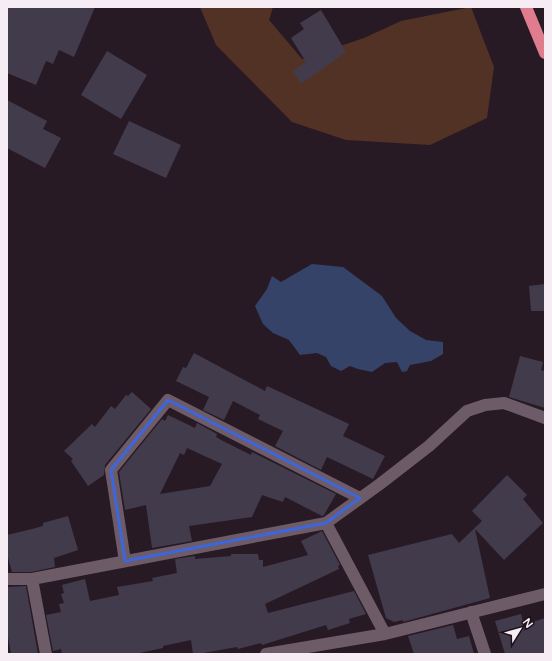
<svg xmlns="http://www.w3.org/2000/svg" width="552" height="661" viewBox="0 0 552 661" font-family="'Varela Round',sans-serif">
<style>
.green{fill:#523225}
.water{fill:#364369}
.building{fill:#423b4c;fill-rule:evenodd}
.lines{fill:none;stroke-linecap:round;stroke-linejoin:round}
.minor{stroke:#6d5c68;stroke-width:12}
.highway{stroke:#df7c8e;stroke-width:12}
.marked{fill:none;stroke:#3e66dc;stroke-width:3;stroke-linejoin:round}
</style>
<rect width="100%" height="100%" fill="#281a25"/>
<path class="green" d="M200,7H273L269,20L302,59L364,38L401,21L471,7L494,67L487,118L430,145L346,140L292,122L216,45Z"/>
<path class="water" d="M312,264L343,267L382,296L396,318L410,331L426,340L443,342V354L431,361L410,365L407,371L402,372L397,362L385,363L372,372L358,369L350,366L341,371L331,366L326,357L317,353L300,355L289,340L273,333L263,324L255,306L267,289L272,276L281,282Z"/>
<path class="building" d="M7,7H95L74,57L59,50L53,64L46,61L36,85L7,73Z
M321,10L346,52L301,84L293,71L306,62L291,38L304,29L300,23Z
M107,51L147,75L121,119L81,95Z
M7,100L47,121L43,129L61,138L45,168L7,148Z
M129,121L181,145L166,178L113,154Z
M545,284V311H531L529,286Z
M194,353L265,391L267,386L349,424L343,436L385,456L373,479L327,457L321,470L275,446L283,431L258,419L260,415L233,401L224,420L203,410L209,397L176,381L183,367L186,368Z
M520,356L543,362L541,370L545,371V408L509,397Z
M132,392L151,409L105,465L104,475L88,486L71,461L73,459L64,451L92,424L95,427L111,406L115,409L126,395L128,396Z
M168,415L195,428L197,423L217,434L216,437L223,441L251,455L252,452L336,494L324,515L322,516L285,497L283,502L262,495L252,517L189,526L192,541L152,548L146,505L125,510L119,472L162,419L165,421ZM187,448L222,464L210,486L160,494L180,453L184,455Z
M507,475L527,495L523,499L543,523L504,560L475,529L490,598L403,622V620L394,622L386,618L368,555L452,534L459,543L482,521L472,511Z
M68,516L78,550L54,558L55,567L31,572H12L7,554V535L32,529L43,526V523Z
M322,531L340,565L338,566L339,569L265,604L268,613L354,591L366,614L349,619L350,623L328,630L326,625L262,645L261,643L238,649L237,647L198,654H193L191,640L163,646V648L135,654H62L61,649L53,651L46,615L61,612L59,604L64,603L61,594L64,593L62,585L85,579L90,601L119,595L117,587L153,581L152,578L177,573L175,559L195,556V559L231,556V554H258L259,560H263V567L308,555L301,541Z
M26,586L38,654H11L7,632V587Z
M521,614L524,625L545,618V654H505L495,621Z
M453,625L457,639L469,636L474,654H414L408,636Z"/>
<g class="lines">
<path class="minor" d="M326,523L385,634
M125,561L111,470L168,400L360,498
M7,579H32L326,523L380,484L429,446L467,411L485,405L504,403L545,418
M32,579L46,654
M471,612L485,654
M266,654L385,634L545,594"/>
<path class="highway" d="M526,7L545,53"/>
</g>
<path class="marked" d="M168,400L360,498L326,523L125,561L111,470Z"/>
<rect width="552" height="661" fill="none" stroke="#f6ecf3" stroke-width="16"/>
<g transform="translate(520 629) rotate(53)" stroke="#1e111b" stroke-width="3" paint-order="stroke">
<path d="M0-3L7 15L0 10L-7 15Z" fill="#f6ecf3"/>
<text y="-6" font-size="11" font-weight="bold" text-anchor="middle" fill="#f6ecf3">N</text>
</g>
</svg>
